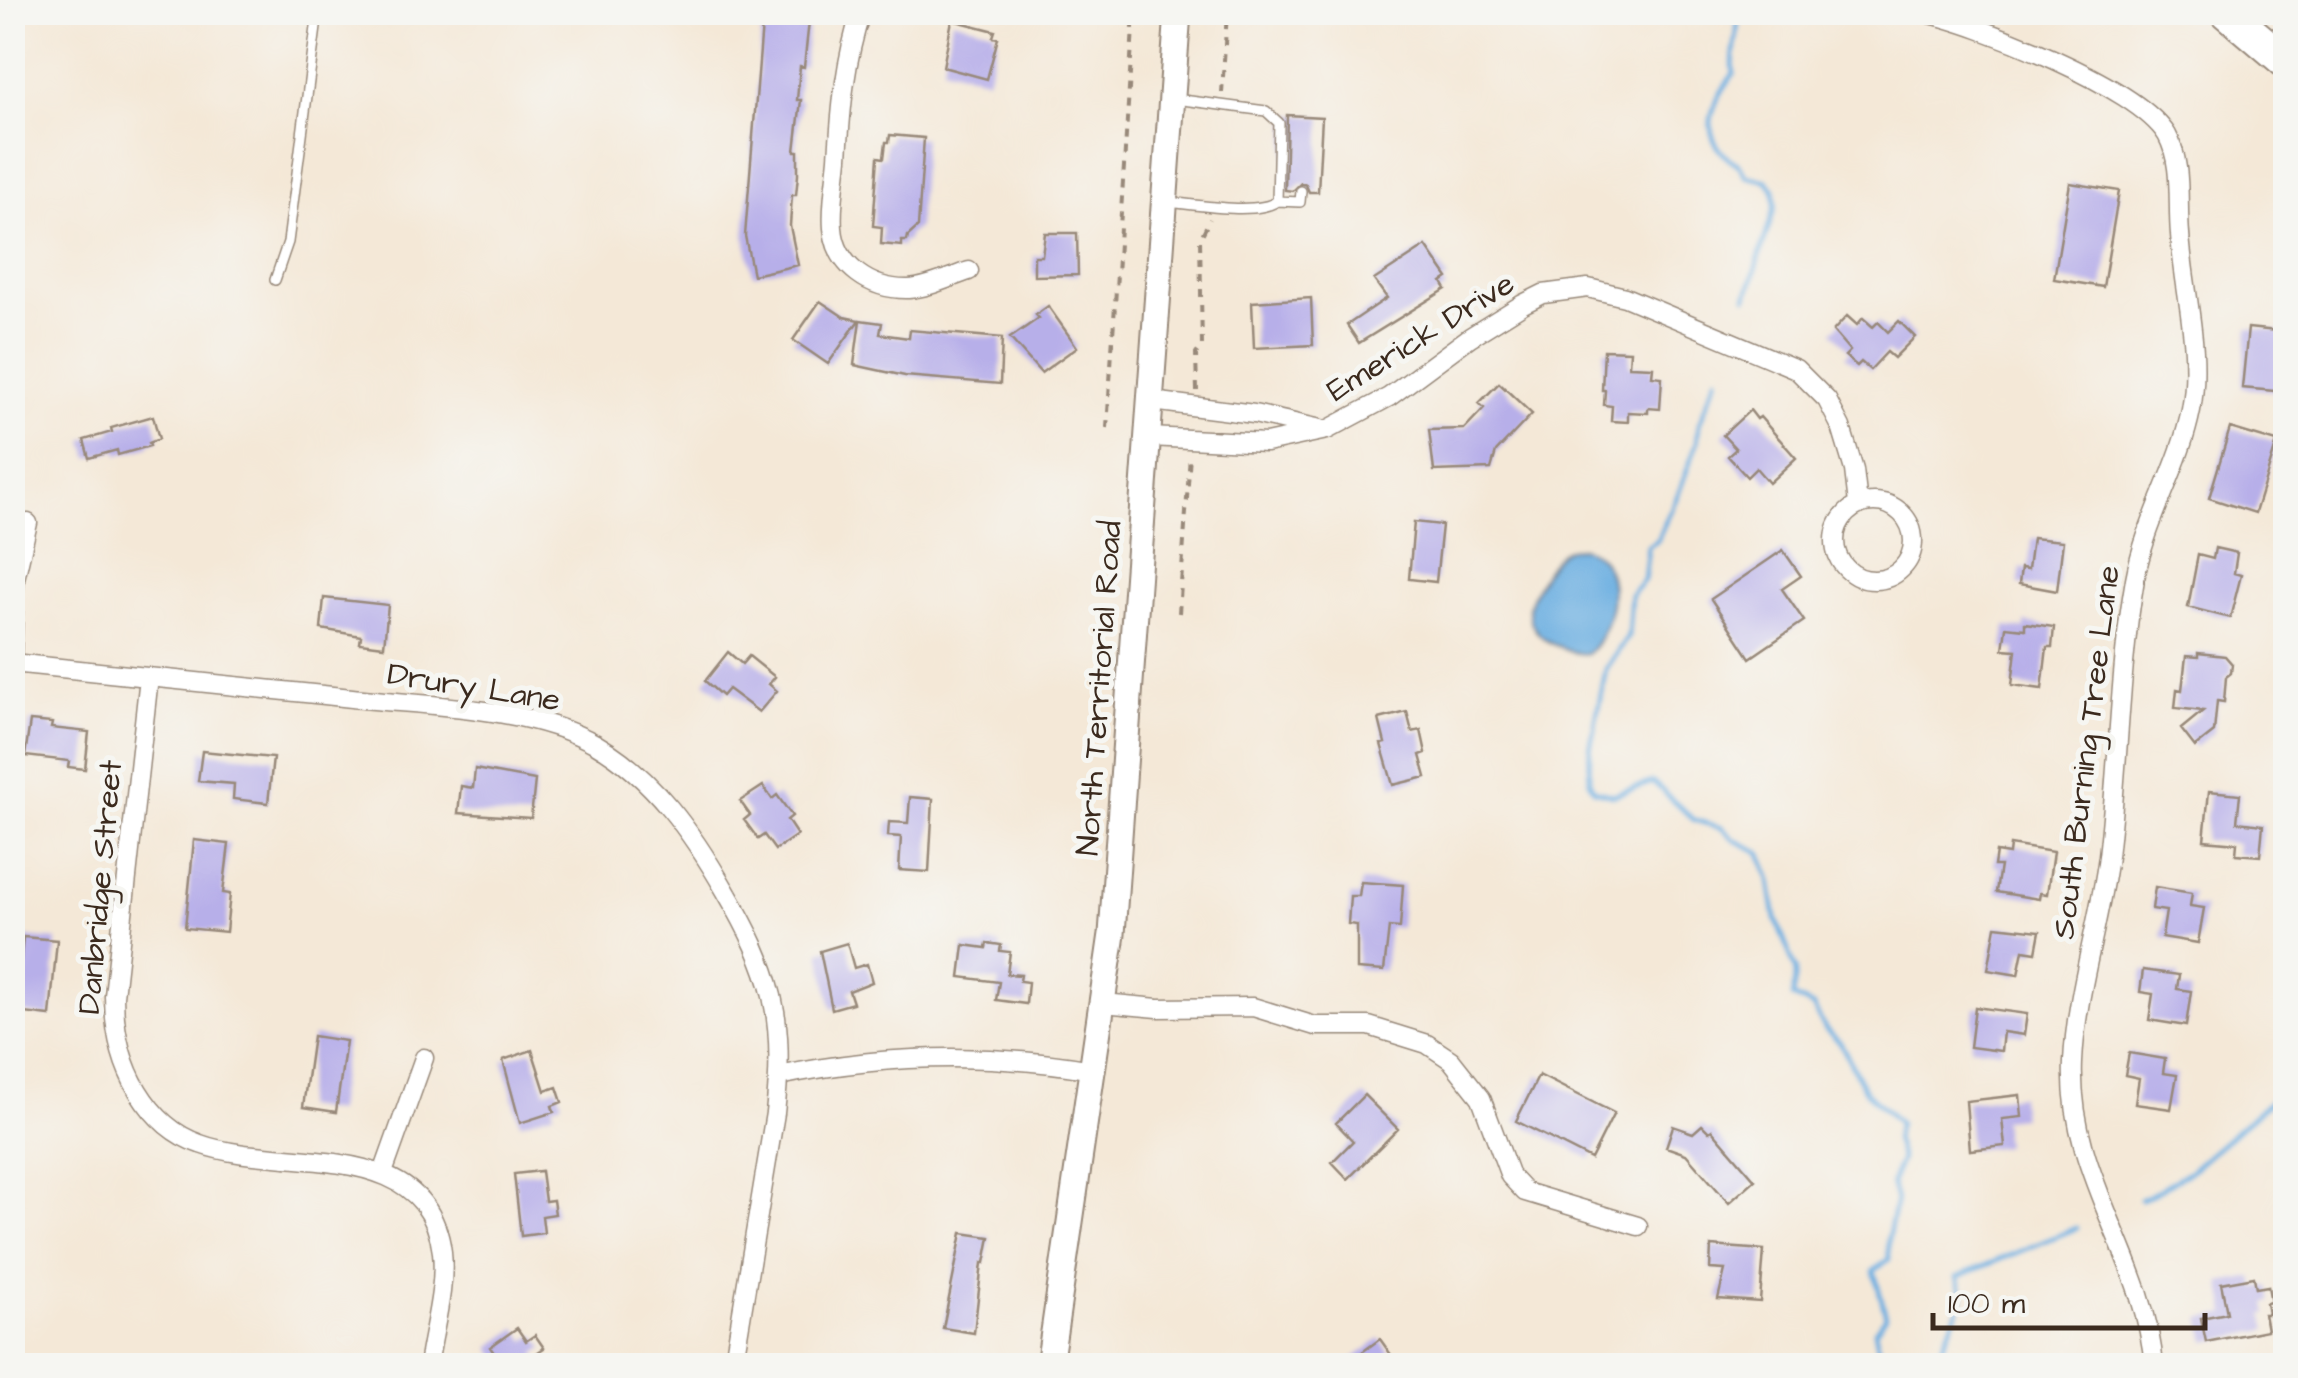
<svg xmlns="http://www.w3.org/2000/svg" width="2298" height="1378" viewBox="0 0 2298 1378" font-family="'Architects Daughter',sans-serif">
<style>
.water{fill:#6cafe1;stroke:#546c80;stroke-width:2.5}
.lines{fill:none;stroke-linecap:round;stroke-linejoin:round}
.stream{stroke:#6cafe1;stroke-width:5}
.building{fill:#b7afe9}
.lane-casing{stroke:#98897a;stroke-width:12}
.street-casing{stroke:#98897a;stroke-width:21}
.secondary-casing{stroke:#98897a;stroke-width:29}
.highway-casing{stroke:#98897a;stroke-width:36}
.path{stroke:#98897a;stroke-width:4;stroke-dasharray:8 8;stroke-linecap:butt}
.lane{stroke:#fff;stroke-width:9}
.street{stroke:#fff;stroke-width:18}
.secondary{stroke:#fff;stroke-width:25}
.highway{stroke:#fff;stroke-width:32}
.labels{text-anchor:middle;stroke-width:10;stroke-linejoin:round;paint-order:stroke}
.street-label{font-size:32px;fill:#3b2a1e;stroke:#f6f6f2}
</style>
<rect width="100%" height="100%" fill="#f6f6f2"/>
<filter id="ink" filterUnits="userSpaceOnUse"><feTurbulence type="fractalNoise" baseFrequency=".01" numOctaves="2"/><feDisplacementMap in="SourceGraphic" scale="20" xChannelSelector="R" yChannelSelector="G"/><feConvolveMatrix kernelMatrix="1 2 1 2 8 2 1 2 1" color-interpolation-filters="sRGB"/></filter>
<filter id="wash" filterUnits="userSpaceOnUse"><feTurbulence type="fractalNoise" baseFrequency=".0048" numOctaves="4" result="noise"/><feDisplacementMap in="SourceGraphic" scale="40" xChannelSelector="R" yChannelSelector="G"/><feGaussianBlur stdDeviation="2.25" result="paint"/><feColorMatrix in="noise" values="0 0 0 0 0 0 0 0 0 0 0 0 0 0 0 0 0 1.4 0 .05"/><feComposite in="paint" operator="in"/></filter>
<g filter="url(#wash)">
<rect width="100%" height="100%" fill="#f4e8d7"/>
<path class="water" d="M1581,548C1627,557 1615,629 1587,654C1564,653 1529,638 1529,610C1529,597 1552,556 1565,550C1570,548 1576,548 1581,548Z"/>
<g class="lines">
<path class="stream" d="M1737,16C1740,36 1730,54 1734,73C1717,98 1697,126 1724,154C1735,166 1737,158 1746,176L1767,181L1774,190L1775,206L1747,297
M1717,377L1699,424L1697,443L1679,492L1657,540L1648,546L1644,580L1631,594L1628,636L1606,669L1590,749L1589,781L1594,790L1613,795L1653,782L1694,820L1722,828L1735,840L1760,852L1769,875L1776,919L1796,970L1793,997L1813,1007L1826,1030L1840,1042L1865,1091L1899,1123L1895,1139L1901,1159L1891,1183L1896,1200L1888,1239L1889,1259L1874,1271L1886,1316L1875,1331L1882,1366
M2141,1199C2160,1192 2172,1180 2189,1172L2286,1088
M1934,1366L1960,1306L1962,1294L1957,1277L2077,1228"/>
</g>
<g id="blocks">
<path class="building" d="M763,12H810L804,67L800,66L797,100H801L795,151H798V175L796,195H792L790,226L798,265L753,275L745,236Z
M952,20L995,31L993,37L998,38L987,79L943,67Z
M1287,115L1322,117L1318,192H1309L1306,185L1301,183L1293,191L1285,190Z
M890,135L924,138L918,227L908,236L907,241H902V246L881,244L882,227L873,226L878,157L884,158L886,142H889Z
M2070,183L2119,191L2103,287L2054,279Z
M1045,233H1077L1078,275L1034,276V256H1042Z
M1426,246L1448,278L1442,282L1446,289L1359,343L1347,325L1387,298L1374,280Z
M1311,298L1313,345L1254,348L1252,302Z
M820,301L844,317L859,320L828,364L793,340Z
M1048,306L1077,347L1041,373L1010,338L1039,318L1036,315Z
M1847,316L1857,325L1863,318L1873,327L1878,322L1888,332L1899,321L1915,337L1894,358L1887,352L1870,370L1861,362L1857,366L1845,356L1850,351L1833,331Z
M860,320L882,323L880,334L909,338L910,330L1002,338L1000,384L905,376L854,365Z
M2248,328L2286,332V392L2242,388Z
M1604,350L1630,351L1629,366L1653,367L1652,376L1662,377L1660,409L1648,408V413L1628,412V422L1611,421L1612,406L1604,405L1605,390H1602Z
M1499,383L1532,414L1496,452L1491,469L1434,471L1429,430L1464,429L1484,408L1479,403Z
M1750,410L1757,419L1760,417L1796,458L1769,483L1756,468L1747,477L1728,456L1736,449L1723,435Z
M153,416L159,439L149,443L150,446L118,455L117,450L89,458L84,440L112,432L111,428Z
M2230,428L2277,442L2255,513L2209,498Z
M1414,522L1442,525L1436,582L1409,579Z
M2032,538L2063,541L2057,591L2019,584L2021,568L2028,569Z
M2215,548L2237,553L2234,573L2241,575L2230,618L2188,607L2198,555L2213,559Z
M1783,550L1801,576L1782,589L1804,621L1750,658L1711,599Z
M324,598L388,605L384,646L360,643L361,636L321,629Z
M2025,623L2054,627L2052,647H2047L2042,689L2012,685L2016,650L2003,649L2006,627L2025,629Z
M728,652L742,664L749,656L775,677L769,684L777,691L759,712L728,689L722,696L705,681Z
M2198,653L2225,656L2232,664L2231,673L2226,677L2224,702L2217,701L2214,732L2195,747L2181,729L2203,711L2175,708L2177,689L2182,690L2186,656L2198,657Z
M1407,712L1412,732L1421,730L1426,753L1420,755L1426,777L1393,785L1381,744L1385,743L1379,719Z
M30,721L52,723L51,728L89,732L85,769L68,767L69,761L25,756Z
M202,751L273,758L268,803L233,799L234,784L198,781Z
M475,769L535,780L531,818L458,813L461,786L473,788Z
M763,786L772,799L777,795L792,816L787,820L797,835L775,850L764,835L758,839L744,820L750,815L740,801Z
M2209,791L2240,794L2237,822L2263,825L2260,856L2236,854L2237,843L2204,840Z
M910,797L933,799L929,872L899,870L901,837L888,836L889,822L908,823Z
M194,840L229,844L223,893L230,894L226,932L185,928Z
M2010,845L2053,852L2047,894L2040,893L2039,899L1996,892L2000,866H1994L1996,852L2009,854Z
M1361,882L1403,885L1400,928L1389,927L1384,971L1357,969V925L1348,924L1350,896H1359Z
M2155,887L2192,893L2190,906L2204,908L2198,943L2162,937L2166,911L2152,909Z
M1996,926L2040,931L2036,952L2023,950L2018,975L1988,970Z
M23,937L57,940L50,1016L16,1012Z
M847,943L854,968L867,964L872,982L849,991L853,1003L832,1009L820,951Z
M987,943L1001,945L1000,951L1010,952L1007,974L1021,975L1020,981L1028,982L1026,1004L996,1000L999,982L960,977L964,945L986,948Z
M2143,970L2179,975L2177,989L2191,991L2186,1026L2149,1020L2153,994L2140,992Z
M1975,1007L2027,1014L2024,1035L2003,1032L2001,1051L1970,1047Z
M313,1036L346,1041L336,1112L303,1107Z
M532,1050L545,1091L557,1087L562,1102L552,1106L554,1112L520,1123L503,1060Z
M2129,1053L2165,1059L2163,1073L2177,1075L2171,1109L2135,1104L2139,1078L2125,1075Z
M1539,1075L1614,1113L1591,1159L1516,1121Z
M1364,1095L1398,1129L1348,1179L1332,1162L1353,1141L1336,1123Z
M2020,1095L2022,1117L2002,1119L2005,1146L1970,1150L1966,1101Z
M1702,1125L1709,1132L1712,1130L1755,1180L1729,1203L1686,1154L1666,1147L1673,1126L1693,1133Z
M541,1171L545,1201L553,1200L555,1214L542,1216L544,1233L521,1236L514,1174Z
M962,1233L990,1237L985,1263H982L974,1333L943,1328Z
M1711,1246L1764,1250L1760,1302L1718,1299L1725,1270L1710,1269Z
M2254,1277L2256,1288L2268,1286L2271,1302L2266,1303L2268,1314H2264L2267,1330L2206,1342L2201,1318L2227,1313L2221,1283Z
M517,1328L526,1341L535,1335L544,1348L535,1354L543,1366H503L490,1347Z
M1380,1339L1399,1366H1343Z"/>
</g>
</g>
<g filter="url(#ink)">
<use href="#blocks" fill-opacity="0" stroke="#98897a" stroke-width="2.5"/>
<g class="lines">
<g class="lane-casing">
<path id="lane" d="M1277,201L1300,202L1301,191
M1167,202C1192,204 1258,216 1277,201L1279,123L1266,111L1175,99
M275,280L288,242L318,12"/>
</g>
<g class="street-casing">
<path id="street" d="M861,12C845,61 841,107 838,158C836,181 831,205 833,228C836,267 871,290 909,289C928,288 950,277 969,271
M1921,12C1979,24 2137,86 2167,135C2183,164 2177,202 2180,234C2184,293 2202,351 2191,410C2180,467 2146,519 2135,579C2119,670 2119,764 2108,856C2099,925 2076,993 2073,1062C2068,1177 2145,1256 2154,1366
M1152,401L1254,414L1321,429
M1150,437L1266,443L1327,430L1389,397L1470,337L1523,304L1543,294L1588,288L1625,297L1796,369L1827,400L1841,427L1854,470L1858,504
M1835 541a39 39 0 1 1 78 0a39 39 0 1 1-78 0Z
M12,657L15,579L28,523
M12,663C126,675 239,686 352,698C428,706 528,706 596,744C653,777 693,834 725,890C773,972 786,1018 775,1113L733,1366
M149,677L114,996C114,1030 120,1061 138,1091C152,1114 173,1135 200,1144C279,1173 427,1134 442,1252C446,1288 433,1330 428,1366
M1103,1003L1158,1008L1253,1007L1315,1026H1369L1427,1044L1451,1060L1481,1098L1510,1176L1525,1192L1638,1226
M779,1076C885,1054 987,1052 1093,1070
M383,1173L424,1058"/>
</g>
<g class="secondary-casing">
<path id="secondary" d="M1049,1366L1112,934L1178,12"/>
</g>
<g class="highway-casing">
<path id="highway" d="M2227,12L2286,62"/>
</g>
<path class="path" d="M1222,93L1227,12
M1197,391L1196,354L1202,346L1200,239L1210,219
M1107,428L1134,12
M1179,613L1190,455"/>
<use href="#lane" class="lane"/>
<use href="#street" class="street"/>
<use href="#secondary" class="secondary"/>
<use href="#highway" class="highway"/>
</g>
</g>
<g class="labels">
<g class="street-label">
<text transform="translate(1420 336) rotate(-32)" y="11">Emerick Drive</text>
<text transform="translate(474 686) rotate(9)" y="11">Drury Lane</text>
<text transform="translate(1098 688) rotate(-86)" y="11">North Territorial Road</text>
<text transform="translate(2085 752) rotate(-83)" y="11">South Burning Tree Lane</text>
<text transform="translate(99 887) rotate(-85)" y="11">Danbridge Street</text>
</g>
</g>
<rect width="2298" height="1378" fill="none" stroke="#f6f6f2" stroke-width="50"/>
<path d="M1933 1313v15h272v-15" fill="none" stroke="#3b2a1e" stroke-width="5"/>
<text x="1948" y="1313" font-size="30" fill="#3b2a1e" stroke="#f6f6f2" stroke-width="8" paint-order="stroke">100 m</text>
</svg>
